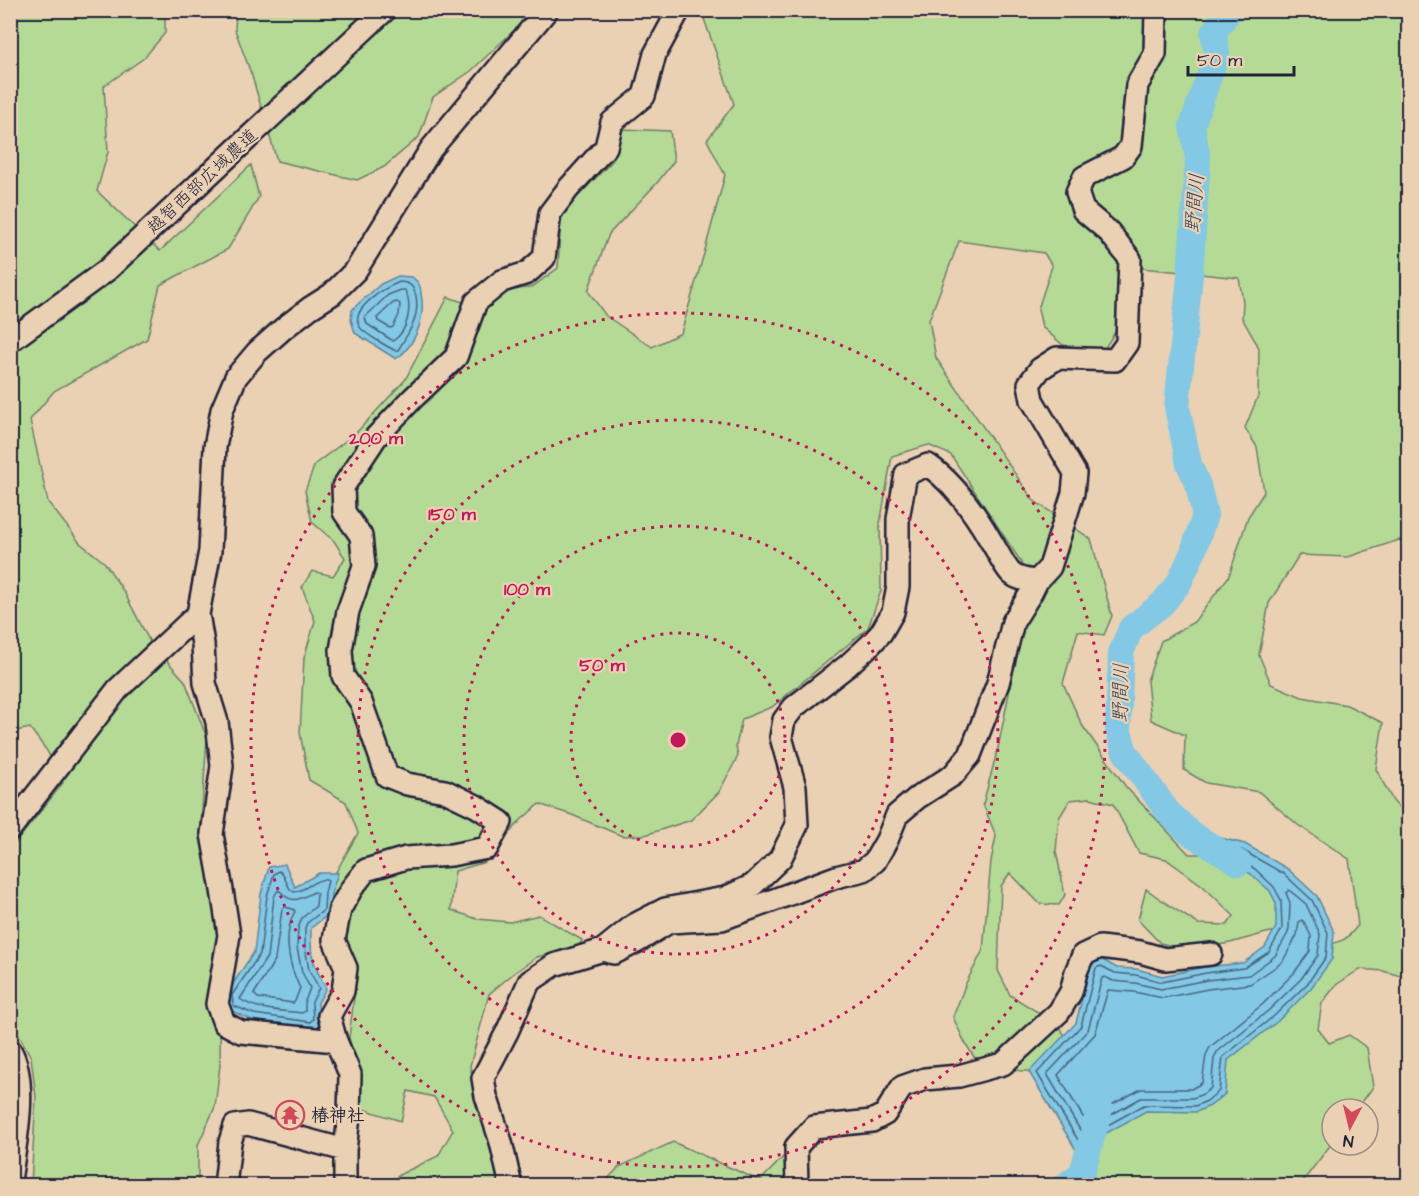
<svg xmlns="http://www.w3.org/2000/svg" width="1419" height="1196" viewBox="0 0 1419 1196" font-family="'Architects Daughter','Klee One',sans-serif">
<style>
.green{fill:#b5da96;stroke:#6c7e68;stroke-width:1.5}
.water{fill:#83c8e4;stroke:#5c86a0;stroke-width:1.5}
.lines{fill:none;stroke-linecap:round;stroke-linejoin:round}
.shore{stroke:#49647f;stroke-width:1.5}
.river{stroke:#83c8e4;stroke-width:26}
.minor-casing{stroke:#22223b;stroke-width:26}
.minor{stroke:#ebd1b3;stroke-width:21}
.ring{fill:none;stroke:#c2185b;stroke-width:3;stroke-dasharray:3 6}
.labels{text-anchor:middle;stroke-width:4.5;stroke-linejoin:round;paint-order:stroke}
.street-label{font-size:18px;fill:#22223b;stroke:#ebd1b3}
.poi-label{font-size:18px;font-weight:bold;fill:#22223b;stroke:#ebd1b3;text-anchor:start}
.water-label{font-size:20px;font-style:italic;fill:#35435d;stroke:#ebd1b3}
.centre{fill:#c2185b;stroke:#ebd1b3;stroke-width:3}
.ring-label{font-size:18px;text-anchor:middle;font-weight:bold;fill:#c2185b;stroke:#ebd1b3;stroke-width:4.5;stroke-linejoin:round;paint-order:stroke}
</style>
<rect width="100%" height="100%" fill="#ebd1b3"/>
<filter id="ink" filterUnits="userSpaceOnUse"><feTurbulence type="fractalNoise" baseFrequency=".0167" numOctaves="2"/><feDisplacementMap in="SourceGraphic" scale="12" xChannelSelector="R" yChannelSelector="G"/><feConvolveMatrix kernelMatrix="1 2 1 2 8 2 1 2 1" color-interpolation-filters="sRGB"/></filter>
<g filter="url(#ink)">
<path class="green" d="M11,11H165V33L144,58L104,86L108,152L97,191L160,251L251,165L259,197L228,249L160,285L147,339L54,391L30,420L48,502L80,543L105,563L124,592L150,642L185,681L207,738L200,837L221,932L220,1065L215,1107L198,1145V1185H31L36,1097L31,1057L11,1021L10,850L63,783L47,751L30,728L11,732Z
M236,11H532L526,19L471,71L433,97L419,137L384,167L357,180L277,161L252,76L235,30Z
M705,11H1408V543L1399,540L1348,557L1299,555L1269,603L1259,655L1271,684L1302,697L1347,705L1383,723L1376,769L1393,801L1408,817V978L1383,971L1360,969L1336,985L1322,1003L1318,1029L1329,1043L1349,1035L1367,1048L1373,1087L1357,1109H1332V1143L1300,1185H1045L1074,1167L1084,1131L1325,946C1343,941 1347,940 1358,925L1349,859L1298,825L1259,792L1206,783L1184,770L1185,735L1151,720L1147,681L1161,641L1194,622L1229,576L1248,517L1264,492L1257,447L1245,428L1258,396L1259,348L1242,318L1243,302L1239,278L1142,268L1120,280L1117,329L1103,351L1063,345L1042,327L1038,309L1052,266L1044,253L959,241L929,320L936,358L1033,500L1091,539L1112,616L1104,635L1078,631L1063,683L1082,725L1126,787L1189,854H1236L1274,878L1283,930L1266,933L1230,943L1188,950L1160,943L1138,920L1146,889L1173,908L1198,924L1227,925L1234,916L1203,886L1166,859L1139,853L1113,804L1090,798L1070,800L1059,818L1056,851L1065,895L1059,905L1040,904L1010,873L1001,886L998,970L1010,995L1060,1026L1070,1048L1044,1071H1021L974,1057L964,1041L953,1017L966,983L983,950L991,861L996,836L983,804L998,748L1027,604L1021,562L951,455L928,445L892,456L880,524L881,591L868,628L772,707L742,719L736,746L738,756L719,792L691,820L645,835L622,836L572,815L539,804L520,821L485,862L455,871L451,910L477,919L510,922L539,915L582,940L579,947L537,957L514,973L489,994L470,1066L499,1185H387L401,1174L438,1156L453,1130L434,1097L408,1091L401,1121L360,1108V1078L349,1038L358,965L324,893L358,833L346,802L309,780L300,733L304,658L315,621L302,587L312,571L333,576L345,558L334,541L312,522L305,491L315,464L356,433L405,380L448,297L486,310L508,291L532,287L558,268L561,214L613,160L622,129L670,131L674,161L657,183L609,234L588,291L606,316L652,347L681,333L705,250L725,175L707,140L734,104L703,16Z
M673,1142L760,1181L789,1151L791,1185L601,1186L619,1167Z"/>
<path class="water" d="M398,276L412,277C414,279 417,281 419,284C420,286 421,291 421,294C426,317 416,345 396,359L355,333L351,320L352,310L359,303L381,284Z
M1221,838L1245,844L1288,869L1317,896L1334,932L1332,959L1311,988L1278,1021L1228,1060L1225,1094L1210,1106L1196,1112L1146,1111L1076,1150L1029,1072L1076,1023L1090,966L1099,958L1117,968L1137,969L1162,976L1205,967L1243,963L1265,947L1276,927V903L1270,891L1251,874L1207,849L1211,841Z
M285,864L295,887L319,873H338L331,894L330,913L311,928C310,955 313,965 326,988L318,1003L319,1029L252,1020L227,1009L226,994L254,952L261,894L269,867Z"/>
<g class="lines">
<path class="shore" d="M400,282C411,283 413,286 416,296C420,317 409,333 398,350L396,351C388,347 363,333 360,327C348,309 386,287 400,282Z
M401,290H405C413,306 408,331 393,341L367,324L365,317L388,295Z
M397,302L400,304L399,315L393,327L390,328L378,321L377,318L393,303Z
M1224,845L1242,850L1284,874L1312,900L1328,933L1326,957L1307,984L1274,1016L1223,1057L1219,1091L1207,1101L1195,1106L1144,1105L1081,1140H1078L1037,1073L1081,1026L1096,968L1101,966L1115,973L1136,975L1162,982L1206,973L1244,968L1269,952L1282,929L1281,900L1274,887L1255,869L1221,850V847Z
M279,871C287,875 285,888 294,892C306,891 314,879 326,879L328,881L325,893L324,910L307,923L305,928V947L309,970L319,988L312,1002L313,1019L310,1022L254,1014L234,1006L233,1004L232,995L260,954L267,896L274,874Z
M278,890C281,891 283,894 285,896C295,904 305,896 314,892L317,894L316,906L302,918L298,928L297,948L302,972L310,988L305,1001V1011L302,1013C284,1011 254,1010 240,999L267,957L274,897Z
M1289,890L1306,904L1320,934L1318,955L1301,979L1269,1010L1217,1052L1214,1059L1211,1088L1203,1094L1193,1098H1141L1084,1130H1080L1047,1074L1088,1030L1102,978L1105,977L1113,981L1135,983L1161,989L1207,980L1249,975L1275,956L1288,933L1289,928L1290,903L1286,893Z
M285,907L293,909L295,911C282,935 289,966 300,988L295,1001L293,1003L258,998L254,994L275,960L282,909Z
M1302,920L1304,922L1311,936L1310,951L1294,973L1263,1004L1210,1047L1206,1055L1202,1083L1191,1089H1141L1087,1118L1083,1117L1058,1075L1095,1034L1108,990L1134,992L1163,998L1208,989L1250,984L1277,966L1283,961L1297,935L1299,922Z"/>
<path class="river" d="M1230,10L1213,33L1217,53L1192,126L1198,159L1190,275L1177,407L1189,464L1198,485L1205,515L1193,552L1179,583L1162,604L1131,628L1121,653L1118,729L1125,752L1168,812L1190,833L1239,863
M1065,1186L1082,1173L1100,1108"/>
<g class="minor-casing">
<path id="minor" d="M10,341L107,270L385,10
M10,829L118,689L198,614
M609,952L614,953L638,941L669,922L722,919L836,877L864,870L875,861L887,840L897,815L917,798L953,775L970,755L998,683L1013,622L1031,593L1037,581
M336,1041L241,1032L224,1023L217,1004L229,935L222,890L212,834L222,766L217,722L205,683L203,644L198,614L210,551L215,447L222,410L236,377L257,352L284,328L310,308L332,294L356,270L431,149L547,10
M10,1050C29,1083 15,1144 10,1181
M225,1186L230,1142L235,1126L248,1124L345,1150
M345,1186V1150L349,1117L350,1074L336,1041L329,1016L343,991L346,968L334,940L340,909L352,888L366,870L406,858L451,855L487,848L501,822L476,806L445,791L407,784L387,776L361,702L343,676L341,650L348,611L364,566L361,536L344,512L343,487L376,437L413,398L456,357L476,302L502,281L527,273L544,258L550,213L568,189L606,147L612,122L644,96L655,54L679,10
M511,1186L501,1142L486,1096L483,1078L507,1032L529,982L554,965L603,950L634,925L665,909L725,898L753,885L780,859L797,825L795,787L781,737L784,720L794,707L847,666L870,645L881,633L893,612L898,587V519L906,474L928,465C955,484 975,513 991,541C997,550 1004,566 1011,573C1018,580 1028,580 1037,581L1050,567L1073,493L1075,473L1032,400L1029,384L1040,369L1057,358L1115,360L1127,343L1130,259L1109,232L1083,210L1077,192L1084,177L1123,157L1131,146L1137,85L1155,54L1156,10
M797,1186L796,1147L814,1127L872,1121L885,1114L902,1087L925,1079L959,1076L1003,1064L1059,1012L1071,992L1076,972L1083,955L1100,947L1140,952L1165,959L1211,954"/>
</g>
<use href="#minor" class="minor"/>
</g>
</g>
<g class="ring">
<circle cx="678" cy="740" r="107"/>
<circle cx="678" cy="740" r="214"/>
<circle cx="678" cy="740" r="320"/>
<circle cx="678" cy="740" r="427"/>
</g>
<defs>
<g id="temple-ring" transform="scale(1.5)"><circle r="9.5" fill="#ebd1b3" stroke="#d1495b" stroke-width="1.5"/><path d="M0-6L5-2H3V0L6.5 2.5H4V6H1.5V3h-3V6H-4V2.5H-6.5L-3 0V-2H-5Z" fill="#d1495b"/></g>
</defs>
<g fill-rule="evenodd">
<use href="#temple-ring" x="290" y="1115"/>
</g>
<g class="labels">
<g class="street-label">
<text transform="translate(202 181) rotate(-43)" y="6">越智西部広域農道</text>
</g>
<g class="poi-label">
<text x="311" y="1121">椿神社</text>
</g>
<g class="water-label">
<text transform="translate(1194 203) rotate(-85)" y="7">野間川</text>
<text transform="translate(1120 693) rotate(-89)" y="7">野間川</text>
</g>
</g>
<circle cx="678" cy="740" r="9" class="centre"/>
<g class="ring-label">
<text x="376" y="444">200 m</text>
<text x="452" y="520">150 m</text>
<text x="527" y="595">100 m</text>
<text x="602" y="671">50 m</text>
</g>
<rect width="1419" height="1196" fill="none" stroke="#ebd1b3" stroke-width="36"/>
<rect x="18" y="18" width="1383" height="1160" fill="none" stroke="#22223b" stroke-width="2" filter="url(#ink)"/>
<g transform="translate(1350 1127) rotate(187)"><circle r="28" fill="#ebd1b3" stroke="#9b8b83" stroke-width="1.5"/>
<path d="M0-4.5L10 22L0 15L-10 22Z" fill="#d1495b"/>
<text y="-9" font-size="16" font-weight="bold" text-anchor="middle" fill="#22223b">N</text>
</g>
<path d="M1188 66v9h106v-9" fill="none" stroke="#22223b" stroke-width="3"/>
<text x="1197" y="66" font-size="18" fill="#22223b" stroke="#ebd1b3" stroke-width="4.5" paint-order="stroke">50 m</text>
</svg>
